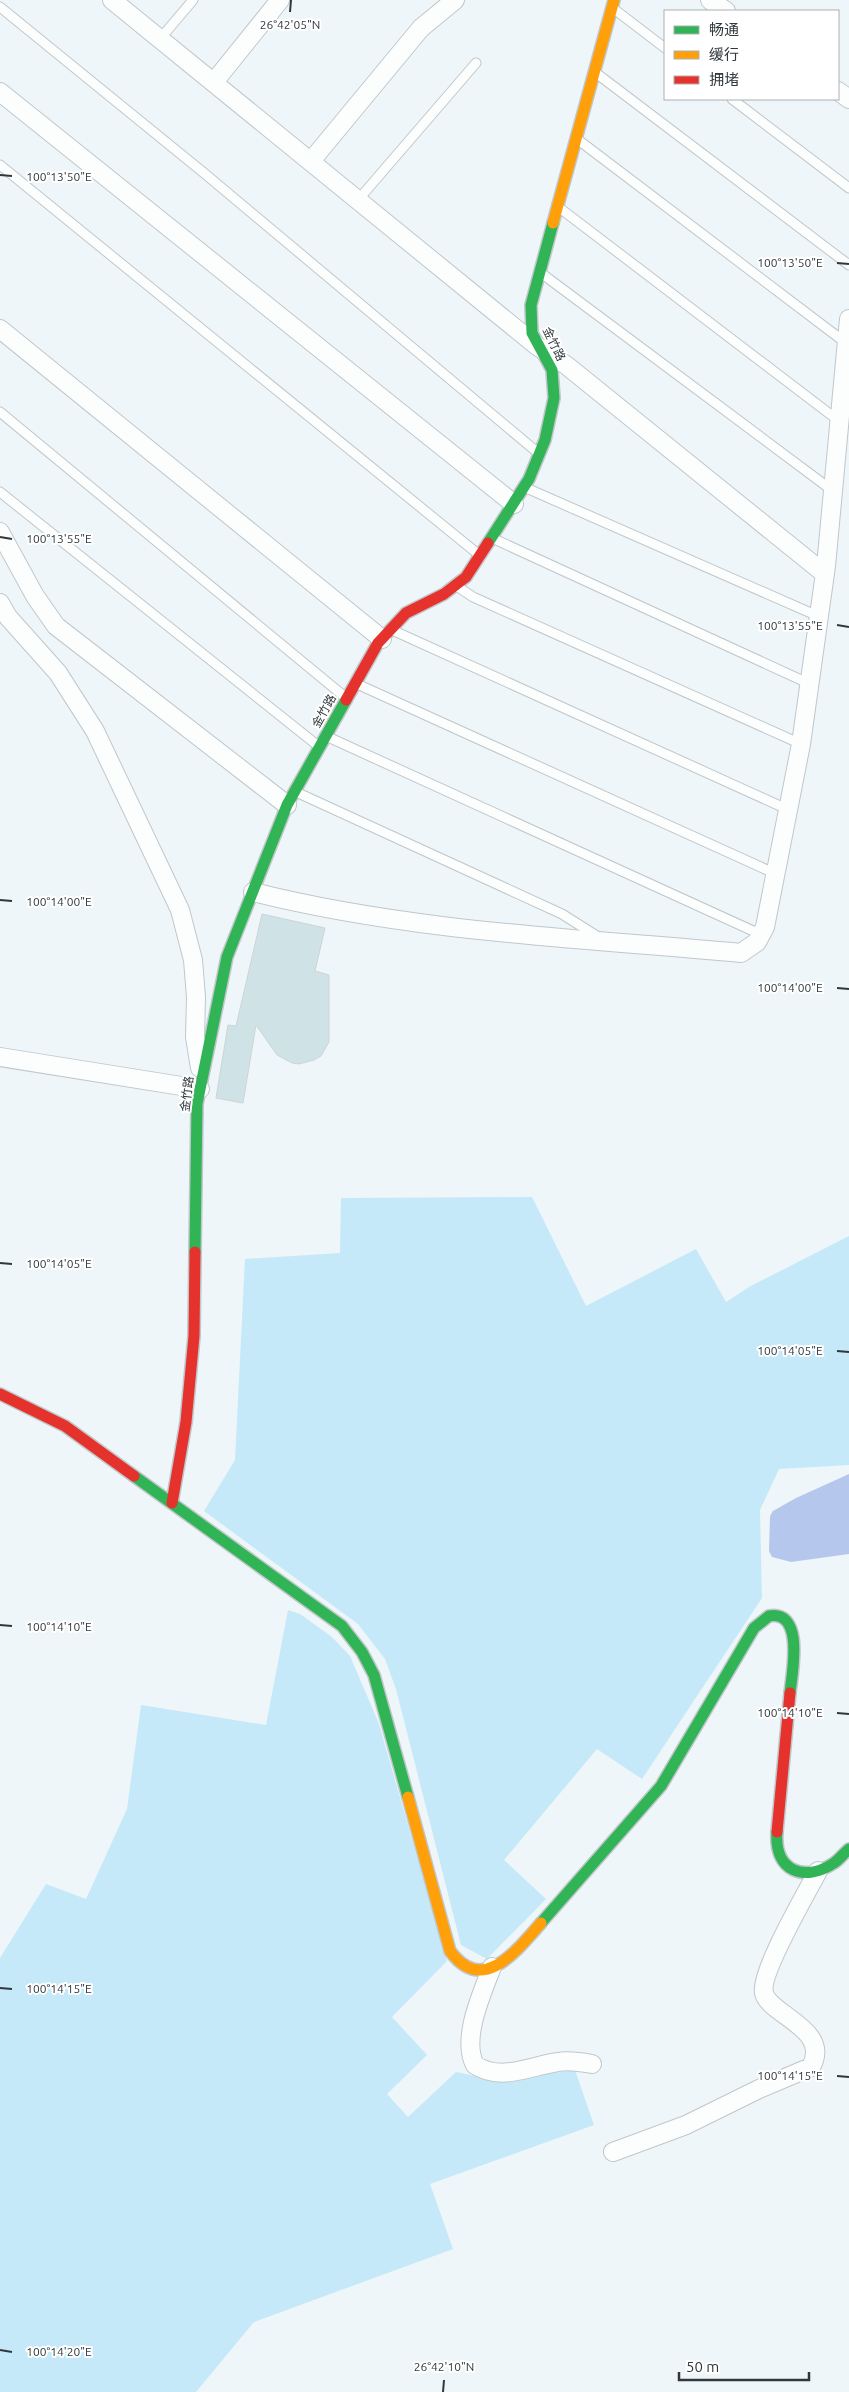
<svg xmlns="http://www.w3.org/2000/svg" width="849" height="2392" viewBox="0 0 849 2392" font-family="Ubuntu,'Noto Sans SC',sans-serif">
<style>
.green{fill:#c5e9f8}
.water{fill:#b6c7ed}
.building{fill:#cfe3e6;stroke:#ccd4d7}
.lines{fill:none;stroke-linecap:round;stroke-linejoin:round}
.lane-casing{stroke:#c0c7cb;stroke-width:11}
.street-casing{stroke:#c0c7cb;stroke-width:20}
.fast-casing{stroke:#c0c7cb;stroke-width:14}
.slow-casing{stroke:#c0c7cb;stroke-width:14}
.jam-casing{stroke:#c0c7cb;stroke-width:14}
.lane{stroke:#fcfefe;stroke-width:9}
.street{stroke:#fcfefe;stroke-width:18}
.fast{stroke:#30b455;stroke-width:11}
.slow{stroke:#ff9f0a;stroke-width:11}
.jam{stroke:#e5322d;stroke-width:11}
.ticks{fill:none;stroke:#30383c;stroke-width:2}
.labels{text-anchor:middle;stroke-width:4;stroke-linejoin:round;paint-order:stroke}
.street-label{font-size:12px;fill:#30383c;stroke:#fff}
.ticks-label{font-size:12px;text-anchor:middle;fill:#30383c;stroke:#fff;stroke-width:4;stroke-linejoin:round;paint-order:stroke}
</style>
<rect width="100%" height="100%" fill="#eef6f9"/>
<path class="green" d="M532,1197L586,1306L696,1249L726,1302L749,1287L849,1236V1465L779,1469L760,1510L762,1598L642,1779L597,1749L504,1860L546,1899L487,1959L461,1945L396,1689L385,1659L358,1624L204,1511L235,1460L245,1259L340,1253L341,1198Z
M288,1610L300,1614L332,1637L350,1656L379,1724L447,1961L392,2017L427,2055L387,2094L408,2117L456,2072L501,2081L575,2070L594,2125L430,2184L453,2249L254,2322L196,2392H0V1958L46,1884L86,1899L127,1809L141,1705L266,1725Z"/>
<path class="water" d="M849,1474V1554L791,1562L772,1557L769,1551L770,1516L773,1511L796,1498Z"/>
<path class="building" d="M262,914L325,928L315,971L329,975V1042L321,1056L314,1060L299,1064L292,1063L277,1055L256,1025L243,1103L216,1098L228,1025L236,1026Z"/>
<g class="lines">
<g class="lane-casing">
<path id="lane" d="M0,7L204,173L537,452
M614,9L665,48
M160,39L193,0
M596,73L849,265
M732,99L849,188
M577,139L846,343
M0,165L478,554
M358,200L476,63
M561,209L839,421
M541,273L833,491
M0,412L345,697
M524,487L820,617
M0,492L317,745
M492,538L810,684
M458,587L473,597L801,744
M392,630L789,810
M357,684L776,874
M328,737L762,935
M296,792L562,914L600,938"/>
</g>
<g class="street-casing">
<path id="street" d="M112,0L537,346L566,365L825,574
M710,0L726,11
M214,82L280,0
M838,91L849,99
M0,92L514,504
M311,161L421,28L455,0
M0,329L382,639
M0,532L35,596L56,626L287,805
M0,603L8,617L58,673L95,731L180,910L193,960L196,997L195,1037L200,1068
M253,892C412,932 578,938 741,953L757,942L765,927L801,744L826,566L849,319
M0,1057L200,1089
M492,1967C482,1993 461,2039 475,2065C501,2082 530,2066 558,2062C569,2060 581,2062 592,2064
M613,2152L686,2125L759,2089L811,2067C832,2029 769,2015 764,1993C759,1974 807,1892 818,1871"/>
</g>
<g class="fast-casing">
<path id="fast" d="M488,543L529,479L545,440L554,398L552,370L532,333L531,305L553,223
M195,1252L197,1104L227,957L287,805L346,700
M134,1476L342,1626L362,1652L374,1675L408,1797
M777,1832C774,1871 804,1883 834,1863C840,1859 844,1853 849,1849
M541,1923L661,1786L754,1628L769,1616C805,1610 792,1673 790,1693"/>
</g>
<g class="slow-casing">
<path id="slow" d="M553,223L614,0
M408,1797L450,1951C483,1996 517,1950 541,1923"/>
</g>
<g class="jam-casing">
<path id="jam" d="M346,700L378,643L406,613L444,594L466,577L488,543
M0,1394L65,1426L134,1476
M172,1503L186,1422L194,1336L195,1252
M777,1832L790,1693"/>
</g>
<use href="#lane" class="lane"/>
<use href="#street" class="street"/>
<use href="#fast" class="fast"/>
<use href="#slow" class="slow"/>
<use href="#jam" class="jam"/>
</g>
<path class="ticks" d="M290,12L291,0M0,175L12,176M837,263L849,264M0,537L12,539M837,625L849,627M0,900L12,901M837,988L849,989M0,1263L12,1264M837,1351L849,1352M0,1625L12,1626M837,1713L849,1714M0,1988L12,1989M837,2076L849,2077M0,2350L12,2352M443,2392L444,2380"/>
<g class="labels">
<g class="street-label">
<text transform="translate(554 344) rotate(64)" y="4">金竹路</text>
<text transform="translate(324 711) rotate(-61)" y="4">金竹路</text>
<text transform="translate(187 1094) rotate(-83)" y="4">金竹路</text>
</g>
</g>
<g class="ticks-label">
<text x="290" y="29">26°42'05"N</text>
<text x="59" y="181">100°13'50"E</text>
<text x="790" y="267">100°13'50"E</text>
<text x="59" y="543">100°13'55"E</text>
<text x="790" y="630">100°13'55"E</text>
<text x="59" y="906">100°14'00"E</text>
<text x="790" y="992">100°14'00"E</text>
<text x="59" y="1268">100°14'05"E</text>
<text x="790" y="1355">100°14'05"E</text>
<text x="59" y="1631">100°14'10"E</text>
<text x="790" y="1717">100°14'10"E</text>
<text x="59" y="1993">100°14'15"E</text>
<text x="790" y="2080">100°14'15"E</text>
<text x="59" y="2356">100°14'20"E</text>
<text x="444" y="2371">26°42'10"N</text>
</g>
<rect x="664" y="10" width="175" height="90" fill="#ffffff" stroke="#acafb1"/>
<rect x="674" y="26" width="25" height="8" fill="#30b455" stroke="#acafb1"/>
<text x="709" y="35" font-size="15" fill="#30383c">畅通</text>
<rect x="674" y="51" width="25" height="8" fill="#ff9f0a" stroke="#acafb1"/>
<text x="709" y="60" font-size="15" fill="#30383c">缓行</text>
<rect x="674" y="76" width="25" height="8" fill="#e5322d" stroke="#acafb1"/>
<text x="709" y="85" font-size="15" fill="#30383c">拥堵</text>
<path d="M679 2372v8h130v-8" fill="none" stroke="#30383c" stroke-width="2.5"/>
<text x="686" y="2372" font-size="15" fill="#30383c" stroke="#ffffff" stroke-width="4" paint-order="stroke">50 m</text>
</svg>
